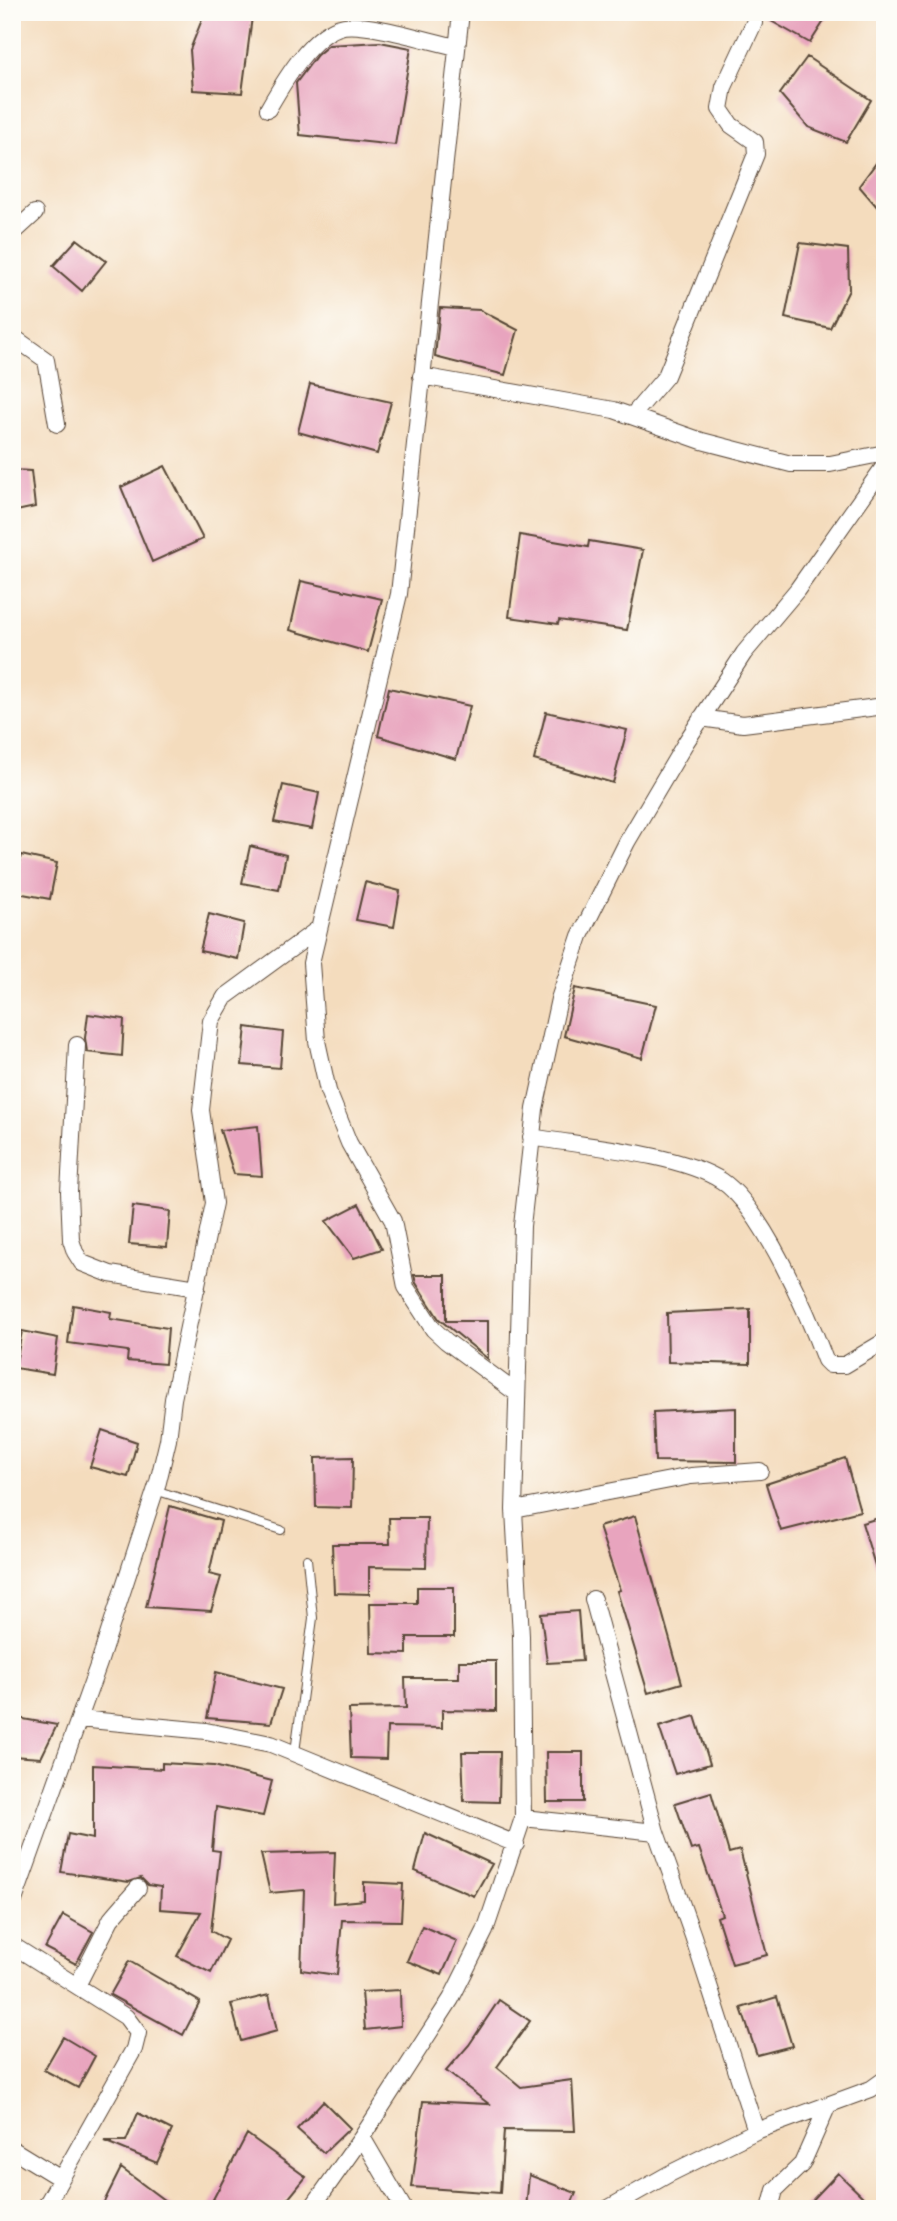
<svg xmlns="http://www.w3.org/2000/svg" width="897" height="2221" viewBox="0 0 897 2221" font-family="Mali,sans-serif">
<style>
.building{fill:#e8a4be}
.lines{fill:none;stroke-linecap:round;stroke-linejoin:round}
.lane-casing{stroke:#574536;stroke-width:10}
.street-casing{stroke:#574536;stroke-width:18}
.lane{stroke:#fff;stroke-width:8}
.street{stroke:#fff;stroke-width:16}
</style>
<rect width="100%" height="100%" fill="#fdfcf7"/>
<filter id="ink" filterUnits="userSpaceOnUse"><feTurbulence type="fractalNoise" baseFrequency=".0143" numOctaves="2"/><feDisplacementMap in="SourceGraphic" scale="14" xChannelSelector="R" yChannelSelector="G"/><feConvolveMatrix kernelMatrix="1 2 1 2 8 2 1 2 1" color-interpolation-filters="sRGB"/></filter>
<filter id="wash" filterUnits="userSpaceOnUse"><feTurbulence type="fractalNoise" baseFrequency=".00686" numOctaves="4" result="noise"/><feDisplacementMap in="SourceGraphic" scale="28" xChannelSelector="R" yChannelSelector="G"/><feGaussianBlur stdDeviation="1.57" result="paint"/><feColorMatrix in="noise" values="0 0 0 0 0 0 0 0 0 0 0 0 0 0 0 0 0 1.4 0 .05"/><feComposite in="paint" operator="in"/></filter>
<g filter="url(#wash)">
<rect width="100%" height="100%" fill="#f4dcbd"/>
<g id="blocks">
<path class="building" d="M205,12L252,17L242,93L193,90L190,50Z
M755,12H830L810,43Z
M380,42L411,48L395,145L300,135L296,83L317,55L329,45Z
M807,57L871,100L846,142L808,127L780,94Z
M885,151V216L859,186Z
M77,239L106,261L82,291L53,266Z
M800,243L848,249L849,290L830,328L785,318Z
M440,308L480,310L518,330L505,375L435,357Z
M310,384L391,402L377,454L298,432Z
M165,466L203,539L152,562L121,487Z
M12,470L31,471L35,507L12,512Z
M520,535L588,547L589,541L643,550L627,630L559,620L558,624L509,617Z
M301,581L382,599L368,652L290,630Z
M389,688L470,706L456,759L378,736Z
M546,712L627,730L613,783L534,760Z
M283,785L319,793L312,829L274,822Z
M250,846L286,855L279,890L242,883Z
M21,855L57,863L50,899L12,892Z
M365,882L400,891L394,927L356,920Z
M209,914L244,923L238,959L200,951Z
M575,988L656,1005L642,1058L564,1036Z
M88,1014L124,1019L122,1056L87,1052L85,1038Z
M246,1027L283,1032L280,1068L242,1065Z
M258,1126L262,1176L234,1174L220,1130Z
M359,1204L382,1249L354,1258L326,1221Z
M133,1206L170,1211L167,1247L129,1244Z
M414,1275H446V1321H488V1359L439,1319L416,1283Z
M73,1305L111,1312L110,1319L168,1328L165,1364L127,1361L128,1351L68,1343Z
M750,1309V1364L668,1362L667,1313Z
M22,1331L58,1338L53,1374L15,1368Z
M736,1408V1462L655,1461L653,1412Z
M102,1430L137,1442L128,1477L90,1467Z
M353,1457L352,1508L316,1507L315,1458Z
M845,1458L860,1511L781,1531L766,1484Z
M170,1506L221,1521L209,1574L221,1577L211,1611L146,1607Z
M635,1516L682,1683L648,1693L617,1591L620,1590L599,1527Z
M885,1516V1584L881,1585L862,1523Z
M389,1518H427L426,1568L369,1567V1594L334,1593L332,1544H390Z
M417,1587H454V1637H407V1654L371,1653L370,1603H417Z
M578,1611L582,1661L547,1663L541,1614Z
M459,1661H496V1711L442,1710V1728L387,1727L386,1759L351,1758L349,1709L406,1708L405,1678H459Z
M216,1672L282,1689L271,1723L207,1718Z
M695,1716L710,1764L675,1774L659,1727Z
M12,1717L57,1725L41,1758L12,1756Z
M462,1752H500L499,1802L464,1801Z
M546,1752H583V1802H547Z
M162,1763L214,1766L272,1781L263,1816L216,1807L212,1850L220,1851L211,1931L227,1940L211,1973L177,1956L201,1912L160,1909L161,1887L148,1885L141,1878L129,1882L61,1872L68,1834L93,1839V1765L162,1769Z
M711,1792L729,1853L740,1850L767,1955L732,1964L717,1917L722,1915L699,1848L691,1850L675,1803Z
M425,1833L492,1864L474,1896L415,1871Z
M335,1852L333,1903L364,1900V1882L403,1884L401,1921L342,1920L337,1975L301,1970L304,1890L270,1893L261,1854Z
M63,1915L93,1932L76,1964L45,1948Z
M422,1926L457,1941L442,1975L407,1961Z
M129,1961L200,2002L183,2035L110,1995Z
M400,1990L401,2026L365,2030L362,1992Z
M269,1995L277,2031L241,2041L231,2004Z
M777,1997L792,2046L757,2055L741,2008Z
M499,2000L530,2021L497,2067L521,2087L572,2080L575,2131L504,2130L500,2193L412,2187L423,2101L489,2104L446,2071L469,2045Z
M63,2037L95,2056L78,2088L44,2070Z
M323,2101L350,2128L324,2153L297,2129Z
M138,2113L172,2130L157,2163L104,2141H126Z
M247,2134L306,2177L280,2209H208Z
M121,2168L176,2209H110L103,2204Z
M838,2173L865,2199L855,2209H804Z
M529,2175L576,2193L569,2209H526Z"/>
</g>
</g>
<g filter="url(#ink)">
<use href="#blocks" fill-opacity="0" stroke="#574536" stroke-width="2"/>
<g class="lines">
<g class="lane-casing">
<path id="lane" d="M155,1490L281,1530
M295,1752L313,1618L307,1559"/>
</g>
<g class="street-casing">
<path id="street" d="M461,12L399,594L311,963L317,1041L328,1091L349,1143L393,1221L406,1287L433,1329L446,1341L515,1392
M268,109C283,83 312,32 344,26C367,22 432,42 457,47
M12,234L35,213
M12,336L46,360L57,424
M421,376L614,410L702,441L791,464H830L885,453
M632,416L666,376L756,154L755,142L731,125L720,109L724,87L754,23
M701,718L743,724L885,706
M77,1045L69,1192L71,1240L75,1252L82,1263L110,1274L197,1288
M531,1137C583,1146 679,1153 722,1181C762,1208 808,1314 825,1360L830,1365H845L885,1341
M514,1510L691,1476L760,1471
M593,1599L656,1832L693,1936L756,2131
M79,1719L206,1731L271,1744L516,1844
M523,1818L656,1832
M12,1906L99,1663L158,1482L168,1440L173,1399L214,1203L201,1110L211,1021L225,997L318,929
M12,1945L126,2017L138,2033L134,2049L44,2209
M78,1984L111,1919L138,1888
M362,2137L404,2209
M12,2149L61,2179
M311,2209L362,2137L451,1999L485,1931L523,1818L521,1636L514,1510L522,1226L535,1109L559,999L580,936L627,842L686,742L744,653L797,590L885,465
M607,2209L669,2174L756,2131L871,2089L885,2079
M770,2209L775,2190L802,2164L828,2105"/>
</g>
<use href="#lane" class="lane"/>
<use href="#street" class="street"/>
</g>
</g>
<rect width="897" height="2221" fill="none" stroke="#fdfcf7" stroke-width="42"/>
</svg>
